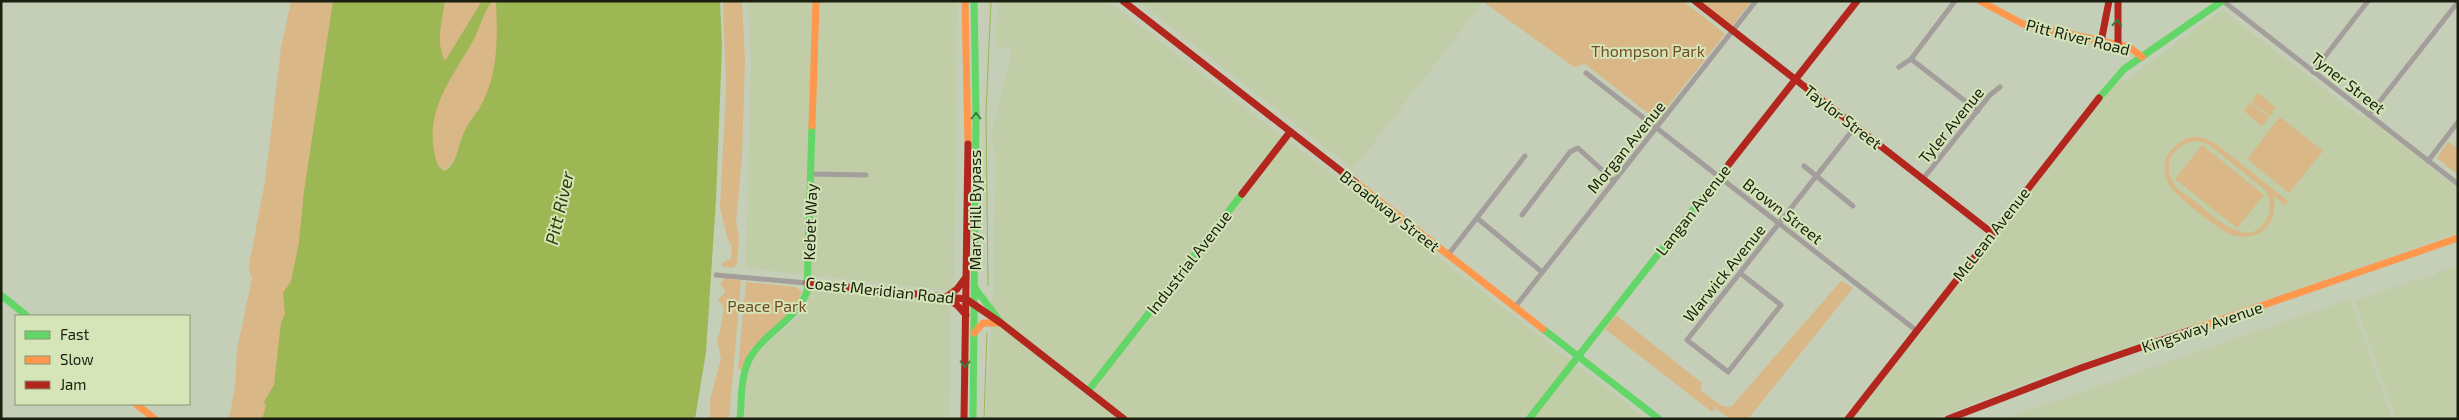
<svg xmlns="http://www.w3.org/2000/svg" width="2459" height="420" viewBox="0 0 2459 420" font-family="'Exo 2',sans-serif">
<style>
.built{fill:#c0cda7}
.green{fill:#d9b787;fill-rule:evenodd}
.water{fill:#9db755;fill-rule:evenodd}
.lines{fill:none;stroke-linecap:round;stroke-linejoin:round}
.stream{stroke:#9db755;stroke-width:1}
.street{stroke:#a39d9b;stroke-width:5}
.fast{stroke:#63d668;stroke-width:7}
.slow{stroke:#ff974d;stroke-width:7}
.jam{stroke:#b3261e;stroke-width:7}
.oneway{stroke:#3e7a3c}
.labels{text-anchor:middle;stroke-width:4;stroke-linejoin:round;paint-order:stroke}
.street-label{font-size:16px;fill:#1a1f0f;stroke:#d5e5b8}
.park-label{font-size:16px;fill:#734c26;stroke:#d5e5b8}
.water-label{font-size:18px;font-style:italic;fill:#2e3c08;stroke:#d5e5b8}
</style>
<rect width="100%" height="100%" fill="#c5ceb6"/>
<path class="built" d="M748,1H957L954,291L746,268L751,66Z
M998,1H1108L1646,419H986L993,294L996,161L992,135L1012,48L995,47Z
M1138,1H1482L1483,2L1353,169Z
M2222,10L2359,116L2370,120L2458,189V233L2033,380L1934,419H1853L2115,84L2120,79L2124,82Z
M2458,265V419H2396L2355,301L2417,279L2421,281L2422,278L2434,276L2436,273Z
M813,288L950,304L949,419H744L748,376L754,359L767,343L798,318Z
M2350,299L2392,419H2004Z"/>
<path class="green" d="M291,1H343L280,419H229L235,388L237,350L252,278L249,270L250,260L265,182L281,48Z
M441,1H510L506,62L455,159L444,171L434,158L430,132Z
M723,1H742L745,58L742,157L736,221L739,239L737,265L732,268L722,266V263L731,259L732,247L728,240L720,208L726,92Z
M1482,1H1683L1725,34L1657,120L1585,64L1574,67Z
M1701,1H1750L1751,2L1732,26Z
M2258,93L2276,108L2270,116L2251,102Z
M2250,103L2269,117L2262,126L2244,111Z
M2280,117L2323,151L2289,193L2247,159Z
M2191,137H2201L2216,144L2288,201L2285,205L2274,196C2278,225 2259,244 2229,234C2217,228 2175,196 2169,185C2157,164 2170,144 2191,137ZM2198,141L2208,144L2265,190C2271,199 2272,210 2266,220C2248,251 2215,217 2198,204C2190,197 2177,191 2172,181C2161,160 2178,142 2198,141Z
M2448,142L2458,148V175L2437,158Z
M2202,145L2264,195L2237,228L2175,179Z
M727,277L741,281L729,419H710V399L721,359L717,340L720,332L724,308L718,299L724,294L725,290L720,283Z
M1841,281L1853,288L1748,419H1730L1715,408L1712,412L1605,329L1616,315L1702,383L1700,390L1722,406L1731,407Z
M746,282L796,287L802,292L792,312L751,349L742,370L738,369Z"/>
<path class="water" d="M333,1H445C442,22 435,42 445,61L482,1H720L722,47L716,199L706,352L695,419H262L266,406L264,402L274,385L281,322L285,314L283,293L291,281L299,242L304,191ZM493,1L496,3C498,39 498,77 479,109C473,118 467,124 463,135C457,148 458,163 444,171C435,164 435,155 433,144C429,103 456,72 474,39C480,28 484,9 493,1Z"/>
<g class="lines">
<path class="stream" d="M988,285L986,112L991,1
M984,419L987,333"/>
<path class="street" d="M2223,1L2458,184
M1911,59L1978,111
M1899,67L1911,59L1955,1
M2313,72L2368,1
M1586,73L1917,331
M2369,115L2458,2
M2428,161L2458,122
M1804,166L1853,206
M812,174L866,175
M1923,179L1990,95L2000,87
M1522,215L1570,152L1578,148L1614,181
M1477,218L1542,272
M1448,255L1525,156
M1740,273L1781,305L1728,372L1687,340L1855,127
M716,275L807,283
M1515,307L1756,1"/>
<path class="fast" d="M2099,98L2124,69L2222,1
M975,288L1001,323
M1,295L27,316
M1543,329L1659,419
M1088,391L1242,194
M740,419C742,399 740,377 750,358C765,332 794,322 807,292L812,126
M973,419L976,115L974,1
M1529,419L1729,164"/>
<path class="slow" d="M965,1L968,144
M1980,1L2023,24L2129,47L2142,57
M812,126L816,1
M1355,182L1543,329
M2191,330L2458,238
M974,333L983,323H1001
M136,404L155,419"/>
<path class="jam" d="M1123,1L1355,182
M1695,1L1992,233
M2118,1V45
M2101,42L2109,1
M1729,164L1857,1
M1242,194L1290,132
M966,277L957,289L945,298L957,305L966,315
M807,283L966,299L1001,323L1124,419
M964,419L968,144
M1848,419L2099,98
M1948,419L2081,368L2191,330"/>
</g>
<defs><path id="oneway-chevron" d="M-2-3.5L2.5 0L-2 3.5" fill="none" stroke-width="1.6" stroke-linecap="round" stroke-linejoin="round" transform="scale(1.25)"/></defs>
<g class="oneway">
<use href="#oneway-chevron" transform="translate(2117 23) rotate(-87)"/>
<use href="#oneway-chevron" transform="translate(976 116) rotate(-90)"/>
<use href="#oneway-chevron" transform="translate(965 364) rotate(91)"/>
</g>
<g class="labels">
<g class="street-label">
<text transform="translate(2078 37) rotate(14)" y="6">Pitt River Road</text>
<text transform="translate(2348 83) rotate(38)" y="6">Tyner Street</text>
<text transform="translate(1843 117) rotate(38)" y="6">Taylor Street</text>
<text transform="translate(1951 125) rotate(-51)" y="6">Tyler Avenue</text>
<text transform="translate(1626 147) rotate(-51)" y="6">Morgan Avenue</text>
<text transform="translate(975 210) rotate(-90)" y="6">Mary Hill Bypass</text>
<text transform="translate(1693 210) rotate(-52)" y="6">Langan Avenue</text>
<text transform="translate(1390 211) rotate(38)" y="6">Broadway Street</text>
<text transform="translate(1783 211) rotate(38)" y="6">Brown Street</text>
<text transform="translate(810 222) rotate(-88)" y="6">Kebet Way</text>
<text transform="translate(1991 234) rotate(-52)" y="6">McLean Avenue</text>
<text transform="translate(1189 262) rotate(-52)" y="6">Industrial Avenue</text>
<text transform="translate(1724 273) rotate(-51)" y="6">Warwick Avenue</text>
<text transform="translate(880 290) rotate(6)" y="6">Coast Meridian Road</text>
<text transform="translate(2202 327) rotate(-19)" y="6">Kingsway Avenue</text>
</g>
<g class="park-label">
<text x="1648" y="57">Thompson Park</text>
<text x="767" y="312">Peace Park</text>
</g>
<g class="water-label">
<text transform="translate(560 208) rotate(-77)" y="6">Pitt River</text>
</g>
</g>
<rect width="2459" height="420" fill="none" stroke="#1a1f0f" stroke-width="5"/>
<rect x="15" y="315" width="175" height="90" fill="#d5e5b8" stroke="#8a9674"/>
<rect x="25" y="331" width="25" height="8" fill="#63d668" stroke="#8a9674"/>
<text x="60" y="340" font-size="15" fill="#1a1f0f">Fast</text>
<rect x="25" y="356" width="25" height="8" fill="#ff974d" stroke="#8a9674"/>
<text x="60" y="365" font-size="15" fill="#1a1f0f">Slow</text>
<rect x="25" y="381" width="25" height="8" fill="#b3261e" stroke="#8a9674"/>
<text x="60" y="390" font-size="15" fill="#1a1f0f">Jam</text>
</svg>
